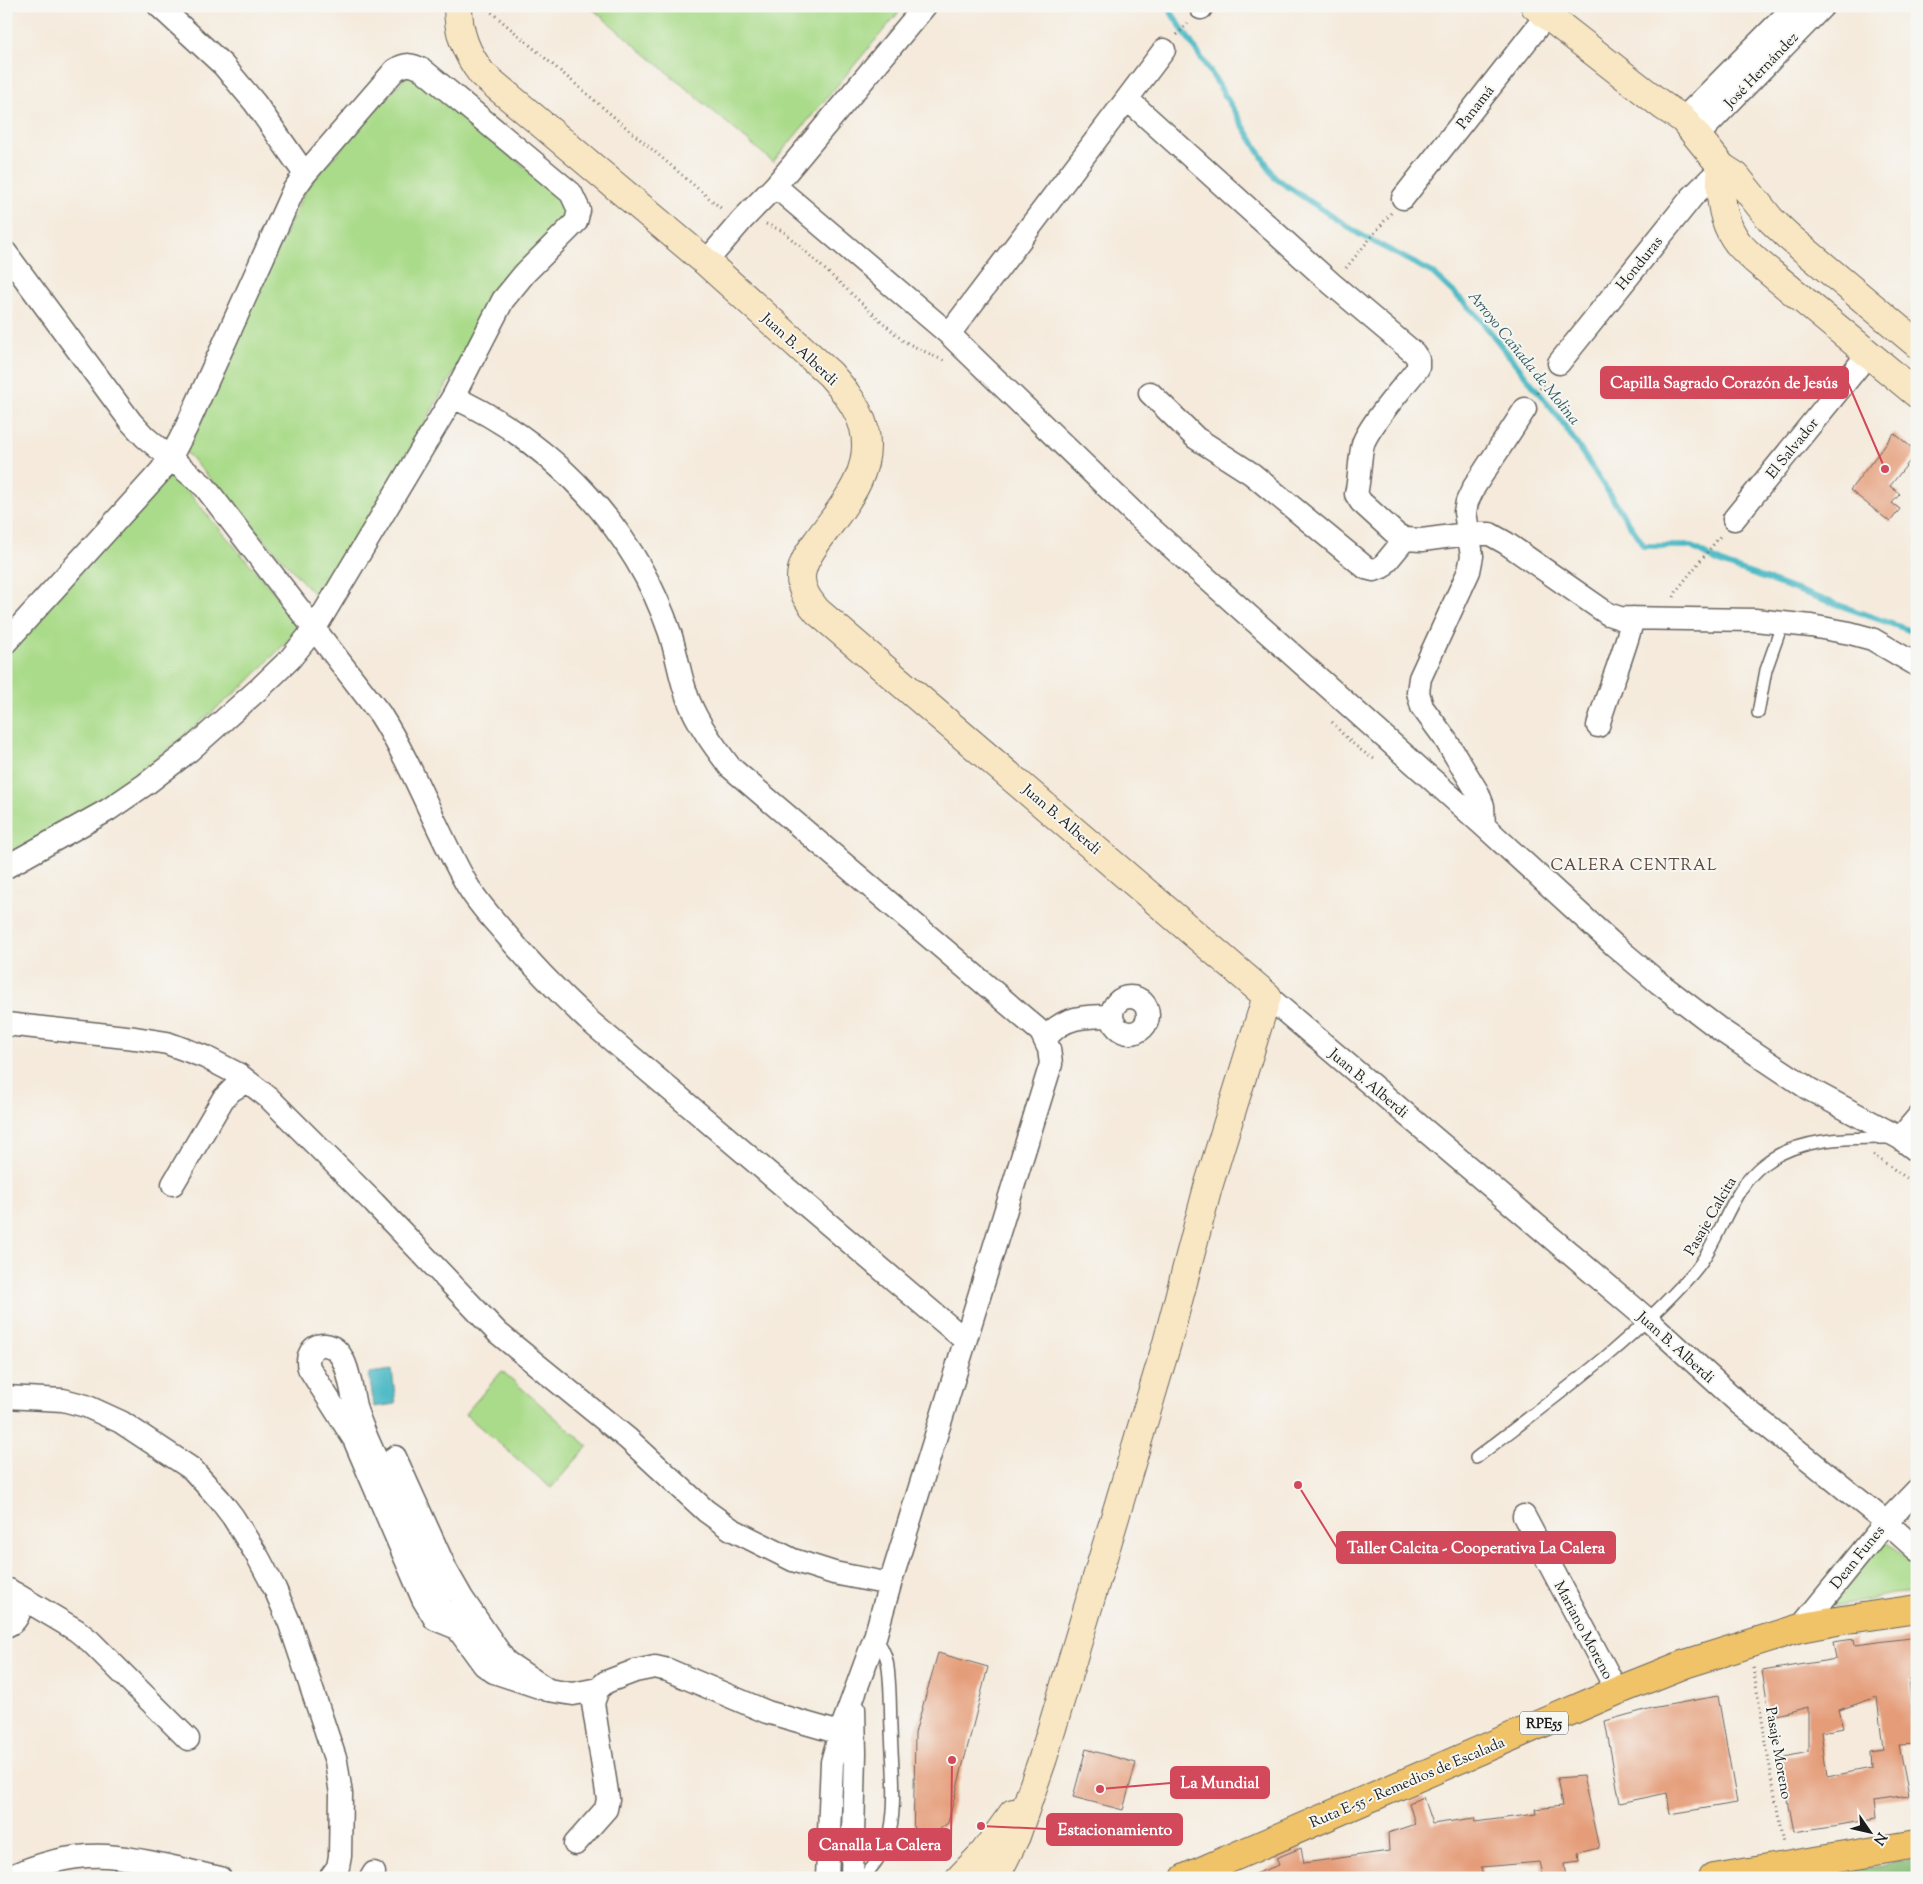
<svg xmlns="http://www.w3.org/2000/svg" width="1923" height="1884" viewBox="0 0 1923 1884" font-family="'Sorts Mill Goudy',serif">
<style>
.green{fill:#aadb8a;stroke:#637c53}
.forest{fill:#87bb76;stroke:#526c49}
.water{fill:#4cb9c5;stroke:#346a70}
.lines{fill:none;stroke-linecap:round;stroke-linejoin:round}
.stream{stroke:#4cb9c5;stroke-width:6}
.building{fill:#e59d79;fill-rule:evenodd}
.lane-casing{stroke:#68645f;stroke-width:14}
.street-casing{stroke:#68645f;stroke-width:25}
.secondary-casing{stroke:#68645f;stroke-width:30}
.primary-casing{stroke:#68645f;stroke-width:30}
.path{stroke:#68645f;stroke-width:3;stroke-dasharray:1 4;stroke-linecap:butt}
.lane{stroke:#fff;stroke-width:11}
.street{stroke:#fff;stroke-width:22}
.secondary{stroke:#f9e7c3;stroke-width:28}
.primary{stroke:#f0c369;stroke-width:28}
.labels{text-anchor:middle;stroke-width:4;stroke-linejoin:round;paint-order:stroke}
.shield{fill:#f6f6f2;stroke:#5d5d5c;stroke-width:1}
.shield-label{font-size:14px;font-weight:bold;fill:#1c1c1c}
.street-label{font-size:15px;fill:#1c1c1c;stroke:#f6f6f2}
.water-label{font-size:16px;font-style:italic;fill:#2f5b60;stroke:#f6f6f2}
.neighbourhood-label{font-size:16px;letter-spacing:1px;fill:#62493d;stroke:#f6f6f2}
.leader{fill:none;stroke:#d1495b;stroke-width:2}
.callout-dot{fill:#d1495b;stroke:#f6f6f2;stroke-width:2}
.callout{fill:#d1495b;stroke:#d1495b;stroke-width:2}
.callout-label{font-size:16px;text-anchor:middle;font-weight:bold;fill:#fff}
</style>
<rect width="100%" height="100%" fill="#f6f6f2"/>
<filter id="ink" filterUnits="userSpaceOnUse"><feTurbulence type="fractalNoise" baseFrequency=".02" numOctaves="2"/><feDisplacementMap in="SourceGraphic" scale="10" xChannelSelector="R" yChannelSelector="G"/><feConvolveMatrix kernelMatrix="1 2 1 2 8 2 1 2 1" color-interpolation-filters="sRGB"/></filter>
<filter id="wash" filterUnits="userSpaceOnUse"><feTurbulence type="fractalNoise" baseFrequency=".0096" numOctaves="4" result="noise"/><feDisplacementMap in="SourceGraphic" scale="20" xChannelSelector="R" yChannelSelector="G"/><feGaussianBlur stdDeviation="1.12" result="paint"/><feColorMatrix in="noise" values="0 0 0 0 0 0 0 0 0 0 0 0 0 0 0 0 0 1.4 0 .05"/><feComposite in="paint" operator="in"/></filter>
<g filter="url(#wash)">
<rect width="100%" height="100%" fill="#f5eadb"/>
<path class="green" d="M589,6H904L773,162Z
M407,75L419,77L567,203V217L503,289L320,601L184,450L307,187Z
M175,477L298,620L295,633L248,682L146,767L97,803L6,858V653L167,478Z
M502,1371L588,1446L551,1488L465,1414Z
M1882,1541L1888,1543L1917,1568V1592L1892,1594L1835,1606H1830Z"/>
<path class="forest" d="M1913,1860L1917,1861V1878H1815Z"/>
<path class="water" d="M392,1370L396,1404L374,1407L369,1373Z"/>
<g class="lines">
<path class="stream" d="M1167,6L1215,79L1275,178L1359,234L1433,273L1475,313L1560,419L1644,546H1690L1721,563L1917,633"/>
</g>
<g id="blocks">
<path class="building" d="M1894,433L1917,452L1890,486L1900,494L1892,503L1900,509L1890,522L1850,490Z
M1917,1637V1679L1909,1680L1913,1724L1917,1723V1744L1899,1745L1909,1796L1874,1801L1876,1819L1794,1832L1780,1758L1808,1752V1707L1770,1717L1762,1671L1836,1659L1833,1642L1854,1639L1855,1645ZM1877,1697L1883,1749L1870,1751L1871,1768L1827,1777L1821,1732L1844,1728L1839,1710Z
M938,1653L988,1667L948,1823L913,1849L915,1733Z
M1718,1696L1737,1803L1670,1814L1667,1793L1620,1803L1605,1721L1652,1708Z
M1086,1749L1136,1763L1123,1810L1073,1797Z
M1583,1776L1599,1848L1578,1853L1579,1862L1564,1864L1566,1878H1544L1540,1862L1481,1867L1483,1878H1249V1876L1279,1865L1276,1858L1301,1848L1304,1863L1389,1851L1388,1833L1415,1824L1409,1803L1423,1797L1432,1824L1474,1818L1475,1822L1536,1814L1535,1809L1562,1806L1557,1778Z"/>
</g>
</g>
<g filter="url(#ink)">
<use href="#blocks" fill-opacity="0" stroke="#68645f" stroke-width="1"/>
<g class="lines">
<g class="lane-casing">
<path id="lane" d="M1758,713L1766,670L1783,622
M1476,1458C1551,1400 1629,1345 1692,1274C1721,1242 1729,1190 1764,1164C1799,1137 1848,1138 1891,1138
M862,1878C874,1867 886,1849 890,1833C897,1800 892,1763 891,1729C890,1707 891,1683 887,1661C885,1651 880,1644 875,1637"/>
</g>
<g class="street-casing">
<path id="street" d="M159,6L223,65L255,103L305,174
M1201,8L1202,6
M1127,99L1332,284L1414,353L1418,359V368C1405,385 1369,425 1363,444C1359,460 1360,478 1356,494L1361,502L1396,534L1405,539L1422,540L1467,534H1490L1506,543L1608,614L1620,618L1755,620L1811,626L1850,633L1872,639L1917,665
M1683,119L1795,6
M1698,135L1823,6
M775,186L949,334L1137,516L1484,826L1614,945L1659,983L1722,1031L1809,1089L1900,1138L1917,1151
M1403,198L1546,16
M6,253L131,422L145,437L205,487L380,714C414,768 435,828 466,883C476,901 490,916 503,931C529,962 557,991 587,1019L965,1340
M706,262L742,220L775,186L925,6
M949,334L1164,50
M1559,363L1692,197L1722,167
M1150,393L1196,438L1252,474L1366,568L1374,570L1382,567L1405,539
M453,397C553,443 634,528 670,633C677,655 680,678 688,699C698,724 714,746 730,767L1041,1032L1049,1049L1051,1064L890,1584L875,1637L840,1733L832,1762L827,1878
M1734,519L1869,353
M6,642L160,472L171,457L186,428L293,191L305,174L395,70C406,63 412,64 423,70L571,193L579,210L576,222L525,273L503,300L453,397L315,628L290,659L261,687L190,750L146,784L108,810L6,867
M1598,726C1608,690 1624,655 1633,618
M1484,826L1483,806L1478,793L1444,737L1422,707L1418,692L1420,678L1469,571L1472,556L1465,512L1467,502L1474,487L1525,409
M1267,996L1647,1319L1740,1404L1886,1522L1917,1550
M1112 1015a18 18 0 1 1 36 0a18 18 0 1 1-36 0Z
M6,1024L135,1038L167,1043L205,1057L238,1074L269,1098L374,1203L498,1333L628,1439L706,1511L731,1529L793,1560L834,1573L890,1584
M1046,1039C1061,1016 1087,1016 1112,1016
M1900,1138L1917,1118
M173,1184L223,1099L232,1090L247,1081
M6,1397L63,1400L86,1406L121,1422L192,1469L220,1500L233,1517L258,1557L275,1589L290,1624L336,1761L341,1794L340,1856L338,1867L330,1878
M395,1457L446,1570L462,1598L506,1662L548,1690L573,1694L598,1689
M1524,1516L1617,1691
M14,1593L76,1630L90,1641L188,1739
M6,1626C23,1620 24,1599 9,1590
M457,1628L435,1619L423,1599L354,1439L309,1368C306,1358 311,1344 325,1345C349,1347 351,1393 356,1410C364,1435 377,1460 388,1484C405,1525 422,1566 441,1606L484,1665L494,1672L548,1690
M1800,1628L1886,1522L1917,1490
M575,1844L606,1809L608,1799L593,1703L598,1689L606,1682L635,1671L655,1667L668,1670L767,1712L840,1733
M7,1878C38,1864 72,1854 107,1856C145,1859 183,1870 220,1878
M371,1878L374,1873
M852,1878L855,1753L854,1709"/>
</g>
<g class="secondary-casing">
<path id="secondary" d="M458,6C458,33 466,53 482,74L706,262L830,374C844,390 858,407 864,428C875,474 840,509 816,543C809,553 801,565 801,578C801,591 809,601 817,611L1267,996L1208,1187L1167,1343L1043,1758L1016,1836L995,1878
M1535,6L1663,106L1683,119L1722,167L1736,176L1771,220L1789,237L1917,344
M1722,167C1719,192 1721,221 1738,243C1743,249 1749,254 1755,260L1917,394
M960,1878L983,1854L1013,1813"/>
</g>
<g class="primary-casing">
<path id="primary" d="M1185,1878L1617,1691L1685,1664L1800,1628L1842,1620L1917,1609
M1713,1878L1917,1844"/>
</g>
<path class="path" d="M484,6L723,210
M1177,35L1188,23
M766,224L783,231L903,341L944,361
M1346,268L1391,213
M1537,393L1547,379
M1674,597L1677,590L1721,535
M1332,722C1345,737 1358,750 1376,760
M1873,1155L1917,1185
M1753,1667L1783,1843"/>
<use href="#lane" class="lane"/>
<use href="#street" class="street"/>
<use href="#secondary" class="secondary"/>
<use href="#primary" class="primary"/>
</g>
</g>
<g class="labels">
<rect class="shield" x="1520" y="1711.5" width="48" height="23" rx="4"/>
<g class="shield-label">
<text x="1544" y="1728">RPE55</text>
</g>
<g class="street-label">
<text transform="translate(1761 70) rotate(-46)" y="5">José Hernández</text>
<text transform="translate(1475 107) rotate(-52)" y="5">Panamá</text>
<text transform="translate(1639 263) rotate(-51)" y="5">Honduras</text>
<text transform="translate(800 349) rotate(43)" y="5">Juan B. Alberdi</text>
<text transform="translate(1792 448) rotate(-51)" y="5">El Salvador</text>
<text transform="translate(1062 819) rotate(41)" y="5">Juan B. Alberdi</text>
<text transform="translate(1369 1083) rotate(40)" y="5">Juan B. Alberdi</text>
<text transform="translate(1710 1216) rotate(-60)" y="5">Pasaje Calcita</text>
<text transform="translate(1676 1347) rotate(42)" y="5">Juan B. Alberdi</text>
<text transform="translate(1857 1557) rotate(-51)" y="5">Dean Funes</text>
<text transform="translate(1584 1630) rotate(62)" y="5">Mariano Moreno</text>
<text transform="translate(1779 1753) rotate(80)" y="5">Pasaje Moreno</text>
<text transform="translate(1407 1782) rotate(-23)" y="5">Ruta E-55 - Remedios de Escalada</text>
</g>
<g class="water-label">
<text transform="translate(1525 357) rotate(51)" y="6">Arroyo Cañada de Molina</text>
</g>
<g class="neighbourhood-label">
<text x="1634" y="870">CALERA CENTRAL</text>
</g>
</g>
<path class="leader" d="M1885 469L1848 383M1298 1485L1337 1548M1100 1789L1171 1783M981 1826L1047 1829M952 1760L951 1845"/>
<g class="callout-dot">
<circle cx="1885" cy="469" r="5"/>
<circle cx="1298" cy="1485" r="5"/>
<circle cx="1100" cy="1789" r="5"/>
<circle cx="981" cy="1826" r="5"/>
<circle cx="952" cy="1760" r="5"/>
</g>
<g class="callout">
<rect x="1601" y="367" width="247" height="31" rx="5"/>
<rect x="1337" y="1532" width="278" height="31" rx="5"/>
<rect x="1171" y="1767" width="98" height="31" rx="5"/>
<rect x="1047" y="1814" width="135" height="31" rx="5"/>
<rect x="809" y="1829" width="142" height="31" rx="5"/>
</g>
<g class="callout-label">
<text x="1724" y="388">Capilla Sagrado Corazón de Jesús</text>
<text x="1476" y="1553">Taller Calcita - Cooperativa La Calera</text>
<text x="1220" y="1788">La Mundial</text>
<text x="1115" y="1835">Estacionamiento</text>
<text x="880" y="1850">Canalla La Calera</text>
</g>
<rect width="1923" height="1884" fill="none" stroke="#f6f6f2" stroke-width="25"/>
<g transform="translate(1870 1832) rotate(124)" stroke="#f6f6f2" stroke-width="4" paint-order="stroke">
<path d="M0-4L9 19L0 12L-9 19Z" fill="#1c1c1c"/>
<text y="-8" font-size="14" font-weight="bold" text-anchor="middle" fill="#1c1c1c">N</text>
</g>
</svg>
